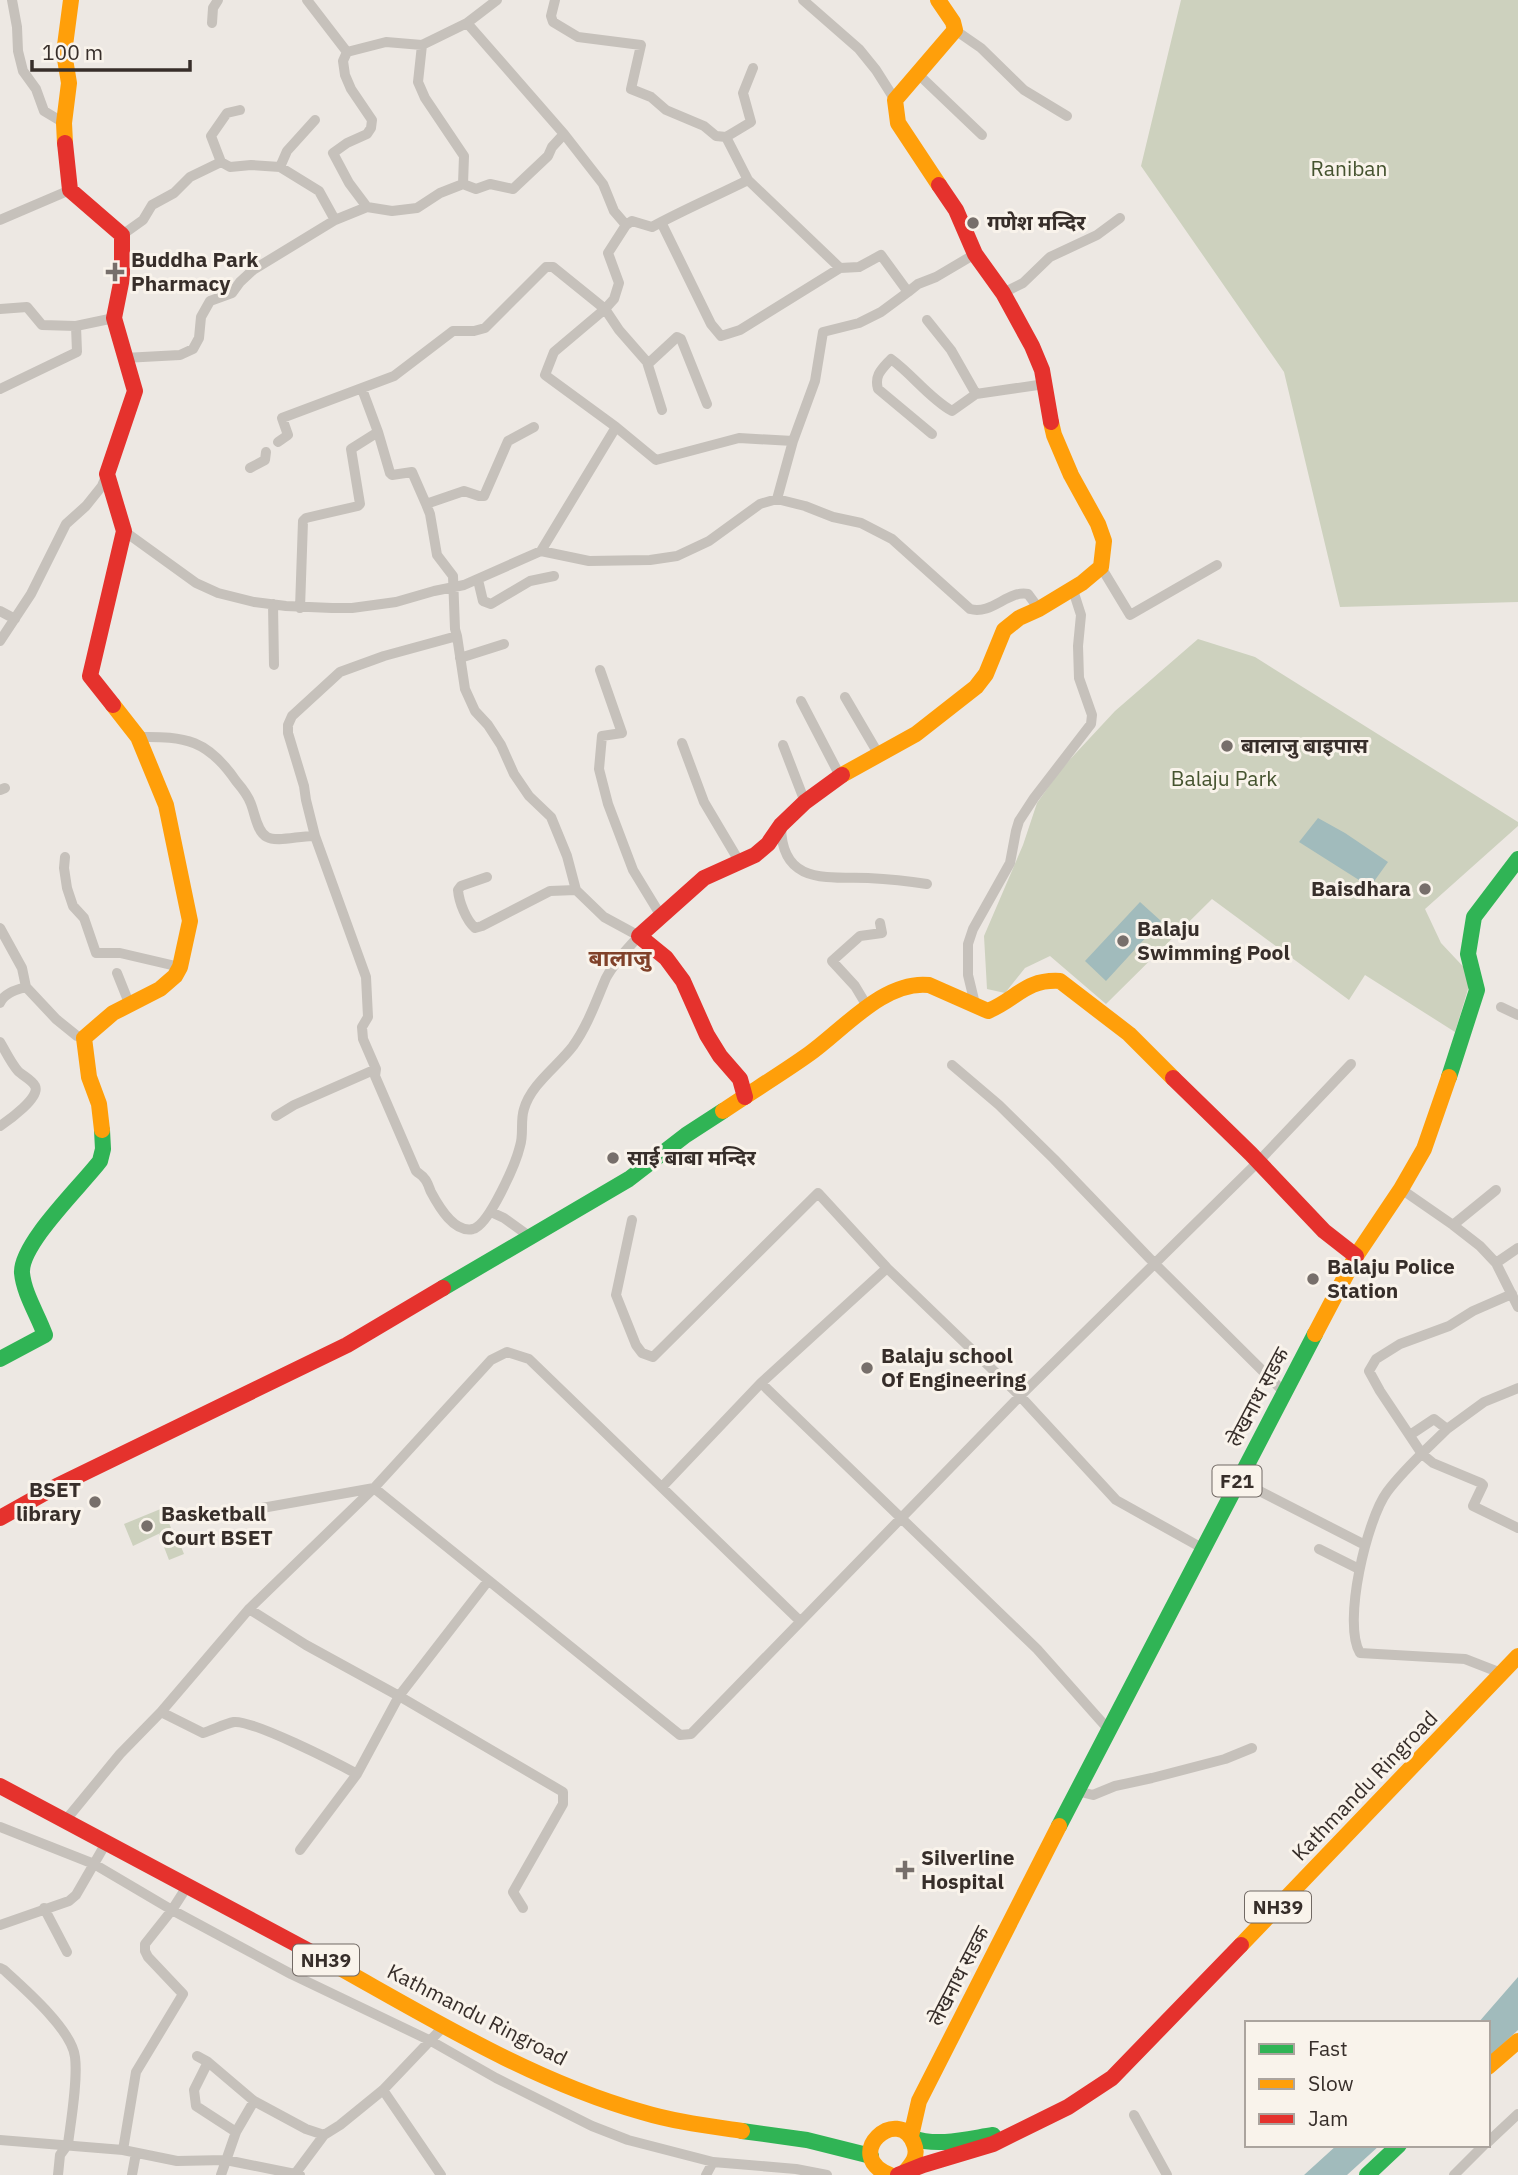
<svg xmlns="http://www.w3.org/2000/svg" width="1518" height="2175" viewBox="0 0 1518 2175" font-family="'IBM Plex Sans','Noto Sans Devanagari',sans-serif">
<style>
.green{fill:#cdd1be}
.water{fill:#a1bbbc}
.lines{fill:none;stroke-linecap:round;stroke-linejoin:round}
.street{stroke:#c6c1bb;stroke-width:10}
.fast{stroke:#30b455;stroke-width:16}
.slow{stroke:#ff9f0a;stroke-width:16}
.jam{stroke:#e5322d;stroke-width:16}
.poi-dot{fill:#776f6b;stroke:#f9f3eb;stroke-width:2.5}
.labels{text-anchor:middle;stroke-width:6;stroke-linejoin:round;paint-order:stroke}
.shield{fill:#f9f3eb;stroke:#716964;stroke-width:2}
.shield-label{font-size:19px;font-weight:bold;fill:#372e2a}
.park-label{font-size:21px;fill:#45532f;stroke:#f9f3eb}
.poi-label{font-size:21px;font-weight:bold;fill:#372e2a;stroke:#f9f3eb;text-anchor:start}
.street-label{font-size:21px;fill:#372e2a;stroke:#f9f3eb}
.neighbourhood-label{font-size:23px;font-weight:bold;fill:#804129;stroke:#f9f3eb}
</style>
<rect width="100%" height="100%" fill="#ede8e3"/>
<path class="green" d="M1181,0H1518V602L1340,607L1284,372L1141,166Z
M1198,639L1255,657L1518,822V826L1425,909L1441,943L1472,976L1455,1032L1365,975L1349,1000L1212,899L1106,1004L1050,956L1025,968L1005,993L987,989L984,936L1023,845L1037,803L1062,768L1115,711Z
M163,1508L171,1528L133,1546L124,1524Z
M174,1529L184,1554L169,1560L159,1534Z"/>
<path class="water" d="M1318,818L1345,833L1388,862L1370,887L1299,842Z
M1140,902L1161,921L1106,981L1085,961Z
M1518,1977V2030L1488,2058V2023H1478Z
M1337,2145H1380L1347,2175H1304Z"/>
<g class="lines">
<path class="street" d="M12,0L17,27L18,51L23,71L36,89L44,111L64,123
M307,0L347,52
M555,0L551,16L553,22L578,37L641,45L631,89L651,97L666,110L704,126L716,136L726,137L748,180
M803,0L859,49L876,70L895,100
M212,23L213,8L218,0
M467,23L564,134L603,184L614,211L626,225
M955,30L981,48L1024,90L1067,116
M422,45L418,82L425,98L464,156L463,184
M917,73L982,135
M726,137L751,122L743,93L753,68
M221,162L230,167L251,165L280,167L319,191L335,220
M280,167L287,151L315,120
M367,207L349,183L333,153L347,143L367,134L371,128L372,120L351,89L345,75L343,61L347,52L386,42L422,45L467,23L497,0
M0,220L70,190
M661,222L711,324L721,336L740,330L840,268
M122,235L143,220L152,205L174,193L190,177L221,162L211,136L227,113L240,110
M1003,293L1023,283L1050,257L1097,235L1120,218
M0,309L27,307L42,325L76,326L114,318
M927,320L951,350L976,394
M124,358L180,355L193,349L199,338L201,317L210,301L232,293L240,282L253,270L335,220L367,207L392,211L417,208L440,193L463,184L476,189L490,184L513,189L548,156L552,147L564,134
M647,362L662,410
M0,389L77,352L76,326
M378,432L390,473L392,475L412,472L426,504
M932,434L878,389C874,375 882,369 891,359C913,375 929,398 952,411L976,394L1045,384
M793,441L739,438L656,460L616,427L545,375L554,352L605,309L614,299L619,283L608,253L626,225L632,221L652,227C683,210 716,196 748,180L840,268L859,267L881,255L908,292L918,284L936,277L975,254
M278,442L288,435L282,418L394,376L453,331H474L485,328L546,267H553L605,309L619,330L647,362H650L677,337L681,339L707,404
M250,468L265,460L266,452
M777,499L793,441L815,381L823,332L859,323L881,312L908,292
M124,531L196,583L218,593L254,602L286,606L332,608H352L396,602L434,591L464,585L541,551L589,561L650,560L677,556L709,541L760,504L777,499L805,506L833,517L861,523L892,539L970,609C992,615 1008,590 1028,594L1039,609
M541,551L616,427
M1101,567L1130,615L1217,565
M478,580L483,601L491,604L530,581L554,576
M273,604L274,665
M300,608L303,521L306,518L358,506L360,504L351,449L378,432L362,389
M0,611L15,619
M457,636L384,656L340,672L292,716L288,725V733L304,786L306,800L315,836L366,977L368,1017L362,1027L363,1039L376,1069L375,1076L416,1171C419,1174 422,1175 424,1178C428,1182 429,1188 431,1192C439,1207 454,1233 473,1229C489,1225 516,1163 520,1146C524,1134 520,1121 524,1109C531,1084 558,1066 573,1046C588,1025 596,1001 606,978C614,963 627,949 639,936L604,917L576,890L567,856L551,817L529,796L514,774L501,745L488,725L475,711L465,689L457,636L455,629L453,576L437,555L430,514L426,504L464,491L479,496H484L508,441L534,427
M0,641L31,594L66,524L86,506L102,486L107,474
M460,658L504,644
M600,670L622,733L602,736L599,769L608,804L633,870L661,916
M845,697L879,755
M801,701L840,776
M138,737C186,736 208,740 236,781C242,788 248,795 251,804C255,814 257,832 267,837C277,843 301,835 315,836
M682,743L704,802L739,861
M783,745L805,802
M0,790L5,788
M781,827C782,884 825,877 868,878C888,879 908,881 927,884
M65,857L64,868L67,888L73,906L84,918L96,953H120L180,967
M487,877L461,886L458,890C459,902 466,920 475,928L482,926L550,891L576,890
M0,928L22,968L26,987L56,1019L77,1036L84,1038
M117,973L129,1003
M0,1003C4,993 16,990 26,987
M975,1004L968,975V944L973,929L1010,863L1016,831L1019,821L1034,798L1091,724L1092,715L1079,678L1078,646L1081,615L1072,587
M867,1006L855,986L832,961L860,936L882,933L880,923
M1501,1007L1518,1015
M0,1042C6,1052 11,1063 18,1071C23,1076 32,1080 35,1086C41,1097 9,1120 0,1126
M952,1065L999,1105L1054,1159L1154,1263L1284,1392
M276,1116L294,1105L376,1069
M1401,1189L1453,1225L1496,1190
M491,1212L504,1218L529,1236
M632,1220L616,1295L636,1345L642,1353L653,1357L818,1193L887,1268L1020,1396L1116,1500L1202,1548
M1453,1225L1480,1246L1496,1263L1518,1248
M1496,1263L1518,1307
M1512,1294L1473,1311L1449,1326L1400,1344L1376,1359L1369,1371L1380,1391L1422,1454L1433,1463L1481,1483L1483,1485L1473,1506L1518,1528
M761,1383L1037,1649L1108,1729
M1447,1429C1427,1449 1404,1469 1387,1492C1367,1519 1342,1623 1360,1653L1465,1659L1501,1673
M1410,1435L1434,1419L1447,1429L1484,1402L1518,1388
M1238,1480L1365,1545
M662,1487L761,1383L887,1268
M262,1508L374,1488L680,1735L691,1734L1020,1396L1258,1162L1351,1064
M1319,1549L1359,1569
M249,1609L306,1645L399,1696L563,1792V1804L513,1892L523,1908
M161,1712L203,1733C213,1730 224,1724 234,1722C253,1720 337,1763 357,1774
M1077,1791L1093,1795L1115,1786L1152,1778L1225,1759L1252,1748
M65,1821L120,1754L161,1712L249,1609L374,1488L491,1360L507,1352L529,1359L800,1621
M0,1827L94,1864L172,1910L291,1974L431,2041L496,2078L592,2126L628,2140L713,2162L796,2169L827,2175
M300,1850L357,1774L399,1696L488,1581
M44,1908L67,1952
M0,1925L69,1901L76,1895L106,1843
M0,1968L4,1970C25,1989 72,2030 75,2057C78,2080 71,2120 68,2144L60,2155L58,2175
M197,2056L208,2062L194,2090L196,2106L236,2132
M208,2062L254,2101L306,2129L324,2135
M383,2090L441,2175
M1134,2115L1167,2175
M0,2140L123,2150L177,2161L226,2160L300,2175
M1488,2142L1518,2114
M123,2150L136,2072L183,1994L148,1957L145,1951V1944L172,1910L188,1885
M295,2174L324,2135L340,2125L383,2090L445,2025
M132,2175L136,2153
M221,2175L236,2132L254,2101
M706,2175L713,2162
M1454,2175L1484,2145"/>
<path class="fast" d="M1449,1077L1477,990L1468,954L1474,917L1518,859
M443,1288L629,1179L686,1135L723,1111
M0,1359L45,1335C38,1315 24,1294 22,1273C20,1244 82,1185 100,1161L103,1149L102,1130
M1059,1826L1315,1334
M742,2131L807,2140L871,2156
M912,2138C938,2147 967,2139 993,2135
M1367,2175L1399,2145"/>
<path class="slow" d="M938,0L953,22L955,30L895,100L898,123L939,185
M65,143L64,123L69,83L64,53L71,0
M842,775L916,734L976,687L986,674L1004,630L1019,618L1039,609L1082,583L1101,567L1104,541L1098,524L1071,475L1054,435L1051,422
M723,1111C751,1092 781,1074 809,1054C843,1030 884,980 929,985L988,1011C1017,999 1025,979 1060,981L1129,1034L1173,1078
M102,1130L99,1104L89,1077L84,1038L113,1013L160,989L175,976L180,967L190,921L166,805L138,737L113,705
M1315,1334L1356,1256L1401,1189L1424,1149L1449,1077
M1241,1945L1518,1656
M324,1959C425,2015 531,2081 642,2112C675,2122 709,2126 742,2131
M1488,2067L1518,2041
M911,2136L919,2101L1059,1826
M890,2175C840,2155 899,2103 914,2144C919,2156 912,2164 904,2173"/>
<path class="jam" d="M65,143L70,190L122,235V278L114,318L135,391L107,474L124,531L90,676L113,705
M939,185L956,210L975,254L1003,293L1032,346L1042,370L1051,422
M1173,1078L1251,1154L1324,1231L1356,1256
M745,1097L740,1079L720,1056L707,1035L683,981L666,958L639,936L704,878L755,855L768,844L781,825L805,802L842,775
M0,1518L57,1486L347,1345L443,1288
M0,1786L324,1959
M898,2175L923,2165L993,2144L1068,2107L1112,2078L1241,1945"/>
</g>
<g class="poi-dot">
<circle cx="973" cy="223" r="7"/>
<path d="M111.5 261.5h7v7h7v7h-7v7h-7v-7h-7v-7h7z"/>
<circle cx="1227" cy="746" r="7"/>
<circle cx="1425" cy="889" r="7"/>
<circle cx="1123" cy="941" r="7"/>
<circle cx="613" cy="1158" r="7"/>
<circle cx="1313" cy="1279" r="7"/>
<circle cx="867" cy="1368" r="7"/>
<circle cx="95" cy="1502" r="7"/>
<circle cx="147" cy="1526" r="7"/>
<path d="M901.5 1859.5h7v7h7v7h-7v7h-7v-7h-7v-7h7z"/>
</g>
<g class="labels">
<g class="shield">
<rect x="1212.5" y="1465.5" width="49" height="31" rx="5"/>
<rect x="1245" y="1891.5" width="66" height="31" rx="5"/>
<rect x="293" y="1944.5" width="66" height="31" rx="5"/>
</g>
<g class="shield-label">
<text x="1237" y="1488">F21</text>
<text x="1278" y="1914">NH39</text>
<text x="326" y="1967">NH39</text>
</g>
<g class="park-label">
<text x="1349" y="176">Raniban</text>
<text x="1224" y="786">Balaju Park</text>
</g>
<g class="poi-label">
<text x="987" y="230">गणेश मन्दिर</text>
<text x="131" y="267">Buddha Park<tspan x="131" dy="24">Pharmacy</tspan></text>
<text x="1241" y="753">बालाजु बाइपास</text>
<text x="1411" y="896" text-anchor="end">Baisdhara</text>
<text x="1137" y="936">Balaju<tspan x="1137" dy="24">Swimming Pool</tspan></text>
<text x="627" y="1165">साई बाबा मन्दिर</text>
<text x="1327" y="1274">Balaju Police<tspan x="1327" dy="24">Station</tspan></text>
<text x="881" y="1363">Balaju school<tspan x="881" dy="24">Of Engineering</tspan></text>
<text x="81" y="1497" text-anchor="end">BSET<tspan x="81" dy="24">library</tspan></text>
<text x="161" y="1521">Basketball<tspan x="161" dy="24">Court BSET</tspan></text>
<text x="921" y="1865">Silverline<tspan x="921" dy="24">Hospital</tspan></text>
</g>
<g class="street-label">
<text transform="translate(1258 1397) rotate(-62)" y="7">लेखनाथ सडक</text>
<text transform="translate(1365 1786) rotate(-46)" y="7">Kathmandu Ringroad</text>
<text transform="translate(959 1976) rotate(-63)" y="7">लेखनाथ सडक</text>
<text transform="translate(477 2015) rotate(27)" y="7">Kathmandu Ringroad</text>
</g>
<g class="neighbourhood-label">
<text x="620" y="966">बालाजु</text>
</g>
</g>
<rect x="1245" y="2021" width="245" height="126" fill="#f9f3eb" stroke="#aba49e" stroke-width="2"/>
<rect x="1259" y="2044" width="35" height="10" fill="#30b455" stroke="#aba49e" stroke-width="2"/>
<text x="1308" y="2056" font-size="21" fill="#372e2a">Fast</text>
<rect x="1259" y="2079" width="35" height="10" fill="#ff9f0a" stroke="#aba49e" stroke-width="2"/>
<text x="1308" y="2091" font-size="21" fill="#372e2a">Slow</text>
<rect x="1259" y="2114" width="35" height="10" fill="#e5322d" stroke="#aba49e" stroke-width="2"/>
<text x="1308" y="2126" font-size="21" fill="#372e2a">Jam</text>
<path d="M32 60v10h158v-10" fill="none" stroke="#372e2a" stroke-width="3.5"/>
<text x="42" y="60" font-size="21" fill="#372e2a" stroke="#f9f3eb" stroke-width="5" paint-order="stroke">100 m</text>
</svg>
